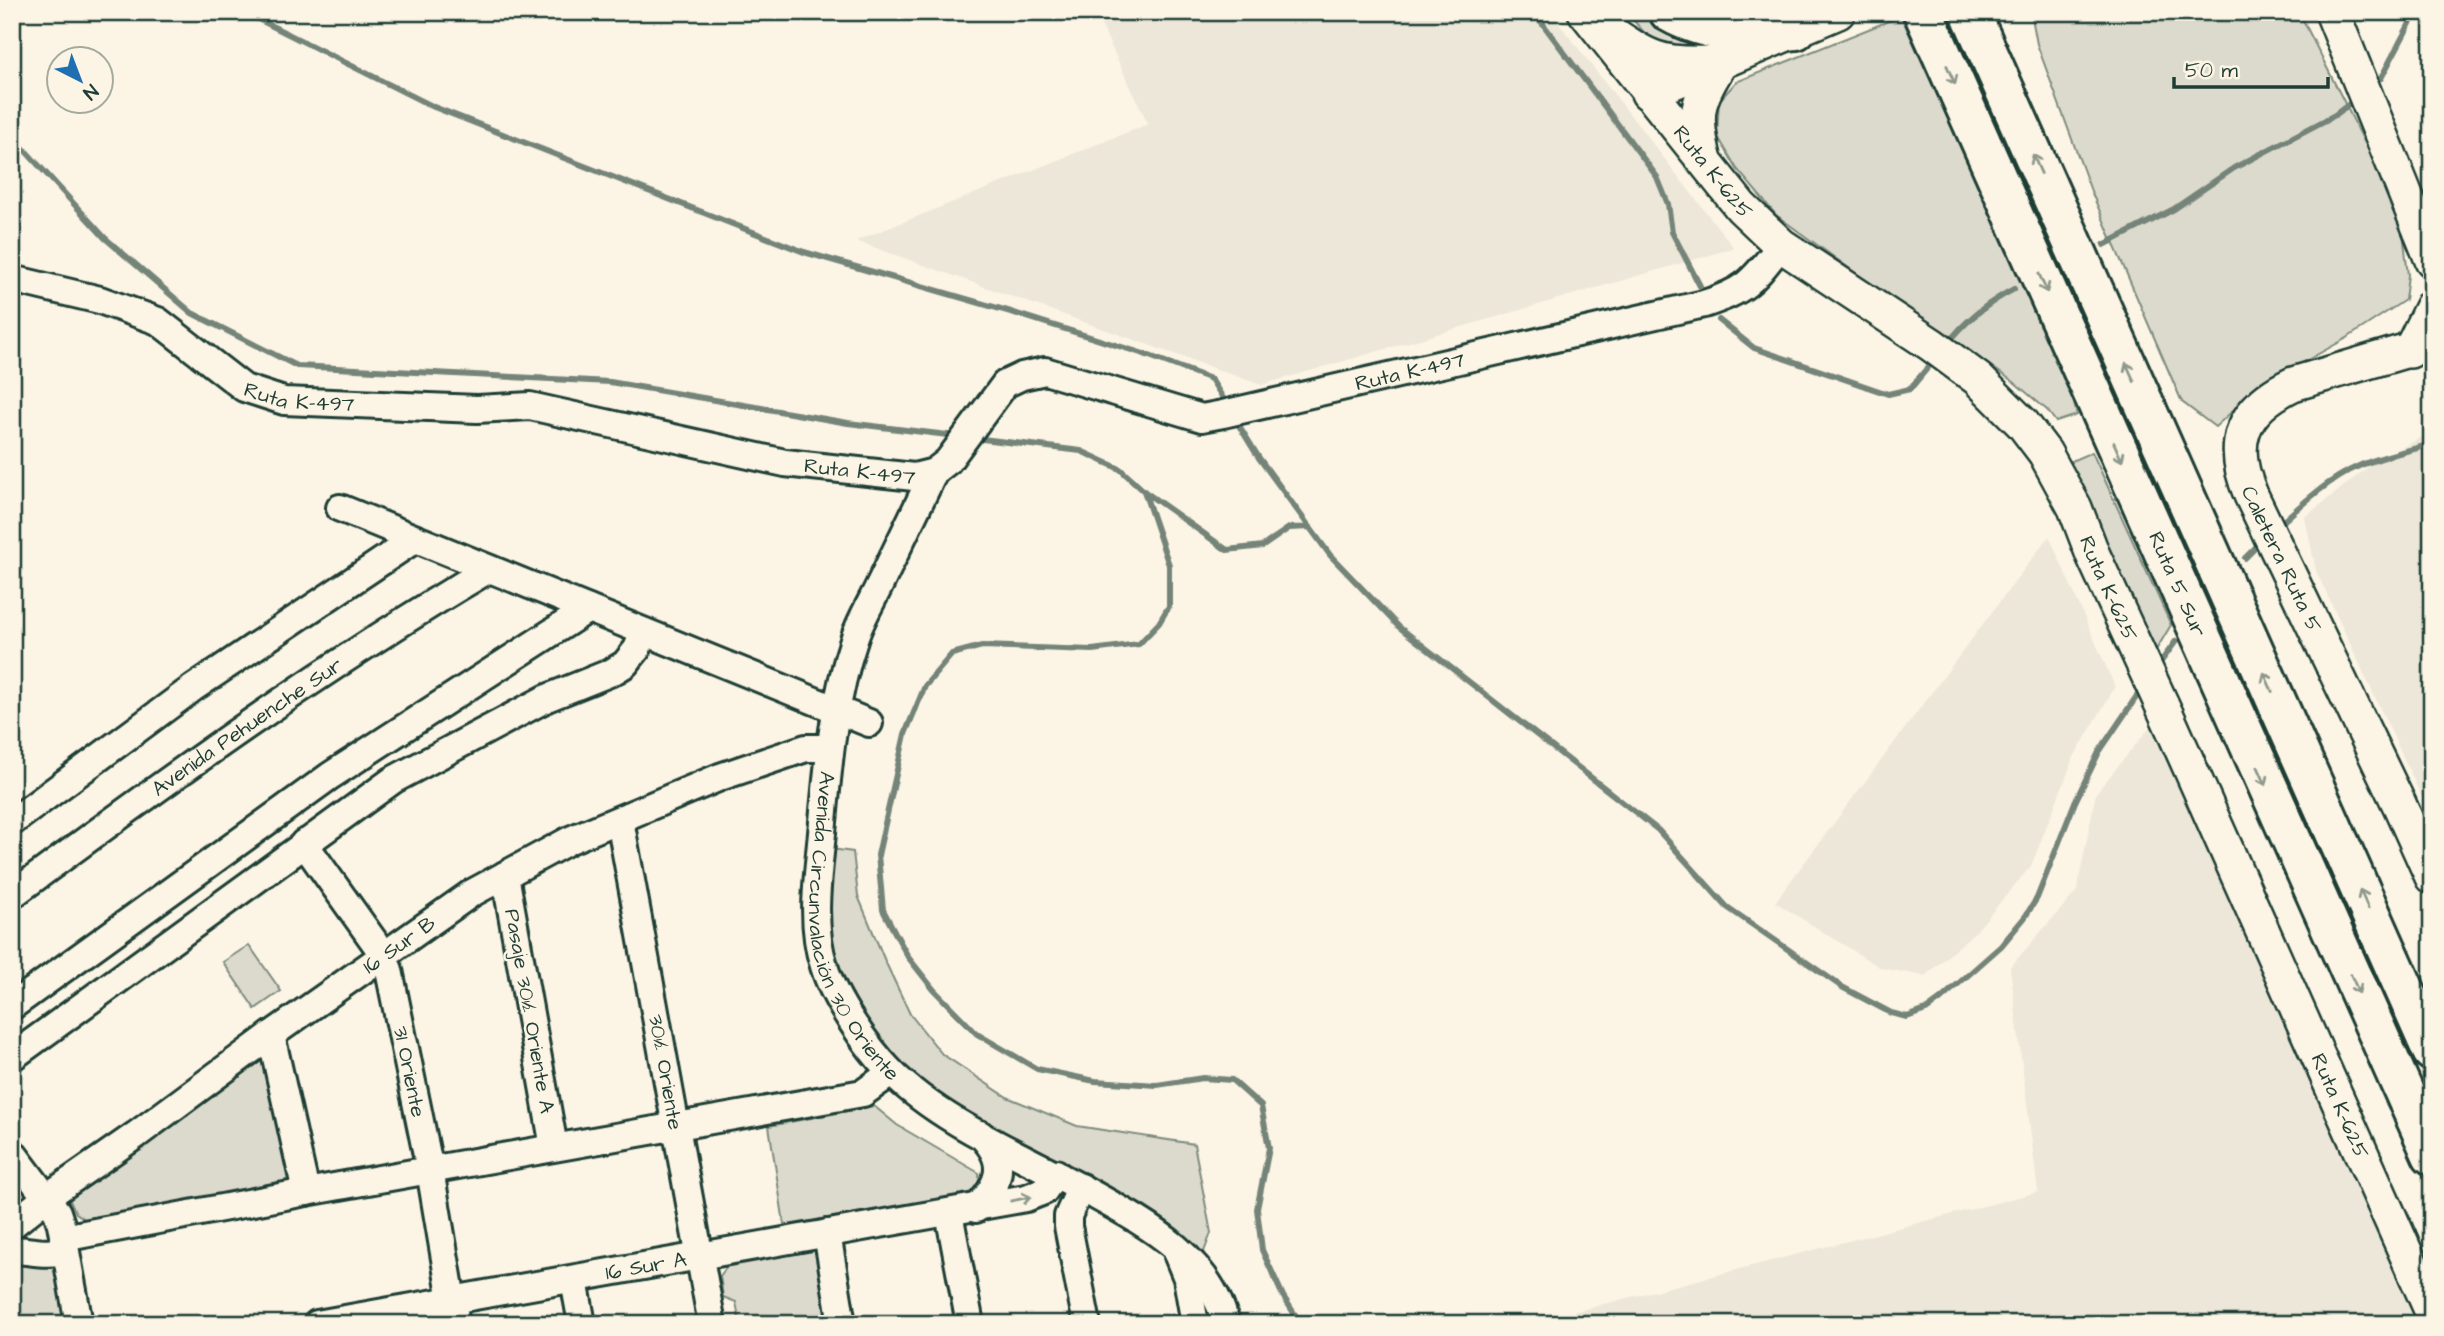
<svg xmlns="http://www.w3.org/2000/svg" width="2444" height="1336" viewBox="0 0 2444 1336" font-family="'Architects Daughter',sans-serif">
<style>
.built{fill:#ece7d8}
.green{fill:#dcdacc;stroke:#7e8c80;stroke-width:2}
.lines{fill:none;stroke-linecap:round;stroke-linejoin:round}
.stream{stroke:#758479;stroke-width:6}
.minor-casing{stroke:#1f3d34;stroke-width:32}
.major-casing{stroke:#1f3d34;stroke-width:38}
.highway-casing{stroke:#1f3d34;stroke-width:44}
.minor{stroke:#fcf5e5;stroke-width:26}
.major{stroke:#fcf5e5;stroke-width:33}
.highway{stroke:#fcf5e5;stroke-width:38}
.oneway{stroke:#8e998c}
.labels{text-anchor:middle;stroke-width:5;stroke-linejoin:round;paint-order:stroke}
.street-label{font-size:21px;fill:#1f3d34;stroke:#fcf5e5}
</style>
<rect width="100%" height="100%" fill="#fcf5e5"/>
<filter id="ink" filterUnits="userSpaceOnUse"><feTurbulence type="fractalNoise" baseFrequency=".0143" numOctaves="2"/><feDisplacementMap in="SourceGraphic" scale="14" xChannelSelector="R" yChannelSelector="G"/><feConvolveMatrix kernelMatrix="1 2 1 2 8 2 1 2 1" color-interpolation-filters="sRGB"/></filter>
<g filter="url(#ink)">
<path class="built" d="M1095,12H1550L1734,248L1261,385L856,241L1148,124Z
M2432,432V819L2316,571L2305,517L2376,461Z
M2049,536L2115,687L2074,757L2031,866L1976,931L1925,976L1881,968L1775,902Z
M2151,726L2378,1227L2424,1324H1527L2038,1192L2010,967L2077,891L2096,793Z"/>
<path class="green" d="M1626,12H1650L1719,44L1678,50L1649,38Z
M2031,12H2299L2401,215L2408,275L2405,300L2347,338L2259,387L2215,427L2182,402L2091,191L2037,44Z
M1901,16L2066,373L2077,415L2056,422L2047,410L2014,382L1890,298L1776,215L1737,169L1717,135L1719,101L1736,82Z
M2092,452L2171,625L2156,650L2069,462Z
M831,849L853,852L858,896L885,961L910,1014L942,1054L1007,1097L1077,1126L1194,1144L1211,1233L1202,1257L1086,1177L963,1109L908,1072L872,1029L846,986L831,939Z
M249,945L281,991L255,1009L223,962Z
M256,1058L264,1063L294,1181L86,1220L76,1213L68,1197Z
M874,1106L897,1125L979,1173C980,1184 978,1191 968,1198L785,1230L769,1126Z
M813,1250L821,1257L831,1324H740L736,1302L723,1297L720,1276L729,1264Z
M12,1259L54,1265L66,1324H12Z"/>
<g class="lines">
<path class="stream" d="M244,12L434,107L804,252L1011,312L1144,354L1211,379L1228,406
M1534,12L1657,177L1668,204L1672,232L1700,286
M2381,78L2416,12
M12,136L105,238L192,313L297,366L610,382L848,423L956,436
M2104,245L2174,209L2234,168L2335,115L2356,99
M1719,320L1754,348L1888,394L1910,389L1929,366
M1953,337C1970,317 1991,301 2014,289
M1235,419L1259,458L1330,555L1399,627L1658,830L1727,907L1842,987L1891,1013L1907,1017L1926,1010L1941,999L2001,946L2025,917L2037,898L2075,802L2099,752L2143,687
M974,438L1081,451L1120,469L1144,491L1169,565V606L1159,623L1139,644L1092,650L982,646L952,654L925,686L905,734L878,855L883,910L908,957L934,990L977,1034L1037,1069L1095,1081L1157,1085L1203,1078L1232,1080L1261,1106L1269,1148L1257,1209L1262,1250L1283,1296L1301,1324
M1145,492L1227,550L1263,546L1289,528L1310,527
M2277,527C2302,504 2327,480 2359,466C2382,456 2408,451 2432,444
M2245,558L2261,542
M2157,667L2176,641"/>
<g class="minor-casing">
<g id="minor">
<path id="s1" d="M12,279L100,300L158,321L244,388L284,401L477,409L530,406L785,463L914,477L934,472L948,461L1005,384L1022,376L1045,371L1202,418L1223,414L1704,304C1748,290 1753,280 1781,245"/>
<path id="s2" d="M934,472C916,509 898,546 880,584C872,601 861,619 855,637C833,701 828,766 822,833C818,877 810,923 824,966C834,999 866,1046 890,1071C943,1125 1029,1158 1096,1196C1150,1226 1210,1259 1226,1324"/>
<path d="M340,508L869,723"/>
<path d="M620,820L712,1324"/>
<path d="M12,822L193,688L415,539"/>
<path id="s3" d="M304,843L383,954L389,970L430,1170L456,1324"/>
<path d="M505,875L554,1147"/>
<path id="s4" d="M12,895C167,780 323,667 489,569"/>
<path d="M12,1006L330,776L588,609"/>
<path d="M271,1035L306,1192"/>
<path d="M12,1057L393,780L547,698L612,672L625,664L637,649L644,632"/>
<path d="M12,1152L57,1212L61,1224L79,1324"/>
<path d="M1081,1187L1068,1216V1226L1087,1324"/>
<path d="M976,1209C1001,1182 1008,1162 980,1134"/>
<path d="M949,1213L970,1324"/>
<path id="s5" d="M12,1225L47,1197L136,1135L271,1035L472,893L570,840L720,777L806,748H829"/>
<path d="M827,1233L842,1324"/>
<path d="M63,1238L306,1192L863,1093L881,1080L890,1071"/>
<path d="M12,1250C30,1250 49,1257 65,1249"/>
<path d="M1178,1256L1187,1278L1195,1324"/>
<path d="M574,1280L582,1324"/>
<path id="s6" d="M317,1324L1026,1198L1044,1191L1056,1173"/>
</g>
</g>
<g class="major-casing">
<g id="major">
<path id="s7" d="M1585,12L1741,207L1781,245L1932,345L1978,379L2023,424L2045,453L2075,508L2093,555L2167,716L2432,1312"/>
<path d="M2332,12L2432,260"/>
<path d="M1610,32C1649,58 1660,65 1708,63"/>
<path d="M1648,93L1838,12"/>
<path d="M1705,161C1693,113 1696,103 1721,62"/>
<path id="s8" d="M2432,343L2293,384C2241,409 2228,443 2251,495L2400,806L2432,877"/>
<path d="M2410,351L2432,306"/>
</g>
</g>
<g class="highway-casing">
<g id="highway">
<path d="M1669,12C1709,35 1752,34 1796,30"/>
<path id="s9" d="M1923,12L2432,1155"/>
<path d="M1970,12L2432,1051"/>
</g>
</g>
<use href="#minor" class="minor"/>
<use href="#major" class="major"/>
<use href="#highway" class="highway"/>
</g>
<defs><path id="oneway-shaft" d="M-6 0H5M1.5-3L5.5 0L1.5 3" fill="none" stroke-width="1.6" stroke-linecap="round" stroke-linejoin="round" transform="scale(1.75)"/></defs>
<g class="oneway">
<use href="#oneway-shaft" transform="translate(1951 75) rotate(66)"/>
<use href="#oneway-shaft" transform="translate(2037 164) rotate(-114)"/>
<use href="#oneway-shaft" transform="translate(2043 283) rotate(66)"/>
<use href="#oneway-shaft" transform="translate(2130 372) rotate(-114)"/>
<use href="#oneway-shaft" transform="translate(2118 452) rotate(66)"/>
<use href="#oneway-shaft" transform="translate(2268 682) rotate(-114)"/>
<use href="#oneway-shaft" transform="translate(2262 776) rotate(66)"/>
<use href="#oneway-shaft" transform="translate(2364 899) rotate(-114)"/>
<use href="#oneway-shaft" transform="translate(2355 984) rotate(66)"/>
<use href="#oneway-shaft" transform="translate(1021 1199) rotate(-12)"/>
</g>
</g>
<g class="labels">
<g class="street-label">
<text dy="7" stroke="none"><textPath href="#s7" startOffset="205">Ruta K-625</textPath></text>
<text dy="7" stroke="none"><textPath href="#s1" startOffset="1494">Ruta K-497</textPath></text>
<text dy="7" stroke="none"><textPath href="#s1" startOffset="318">Ruta K-497</textPath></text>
<text dy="7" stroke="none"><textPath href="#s1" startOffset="886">Ruta K-497</textPath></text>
<text dy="7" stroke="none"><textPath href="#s8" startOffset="352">Caletera Ruta 5</textPath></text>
<text dy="7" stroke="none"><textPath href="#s9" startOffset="626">Ruta 5 Sur</textPath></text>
<text dy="7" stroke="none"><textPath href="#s7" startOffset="793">Ruta K-625</textPath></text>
<text dy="7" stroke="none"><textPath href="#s4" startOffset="289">Avenida Pehuenche Sur</textPath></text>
<text dy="7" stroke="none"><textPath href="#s2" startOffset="485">Avenida Circunvalación 30 Oriente</textPath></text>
<text dy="7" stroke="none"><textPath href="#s5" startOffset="478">16 Sur B</textPath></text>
<text transform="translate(530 1011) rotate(80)" y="7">Pasaje 30½ Oriente A</text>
<text dy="7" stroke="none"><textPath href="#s3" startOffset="257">31 Oriente</textPath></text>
<text transform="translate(666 1072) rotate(80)" y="7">30½ Oriente</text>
<text dy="7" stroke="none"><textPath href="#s7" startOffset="1360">Ruta K-625</textPath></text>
<text dy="7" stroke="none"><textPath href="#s6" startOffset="334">16 Sur A</textPath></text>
</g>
</g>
<rect width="2444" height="1336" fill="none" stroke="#fcf5e5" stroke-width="42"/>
<rect x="21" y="21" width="2402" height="1294" fill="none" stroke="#1f3d34" stroke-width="2.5" filter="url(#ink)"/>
<g transform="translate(80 80) rotate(138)"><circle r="33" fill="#fcf5e5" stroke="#a4ab9e" stroke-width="2"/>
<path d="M0-5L12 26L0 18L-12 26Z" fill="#1f6fb2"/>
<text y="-10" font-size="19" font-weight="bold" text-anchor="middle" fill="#1f3d34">N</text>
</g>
<path d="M2174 77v10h154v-10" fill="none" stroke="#1f3d34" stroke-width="3.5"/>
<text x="2185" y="77" font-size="21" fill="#1f3d34" stroke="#fcf5e5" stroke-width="5" paint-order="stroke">50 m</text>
</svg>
